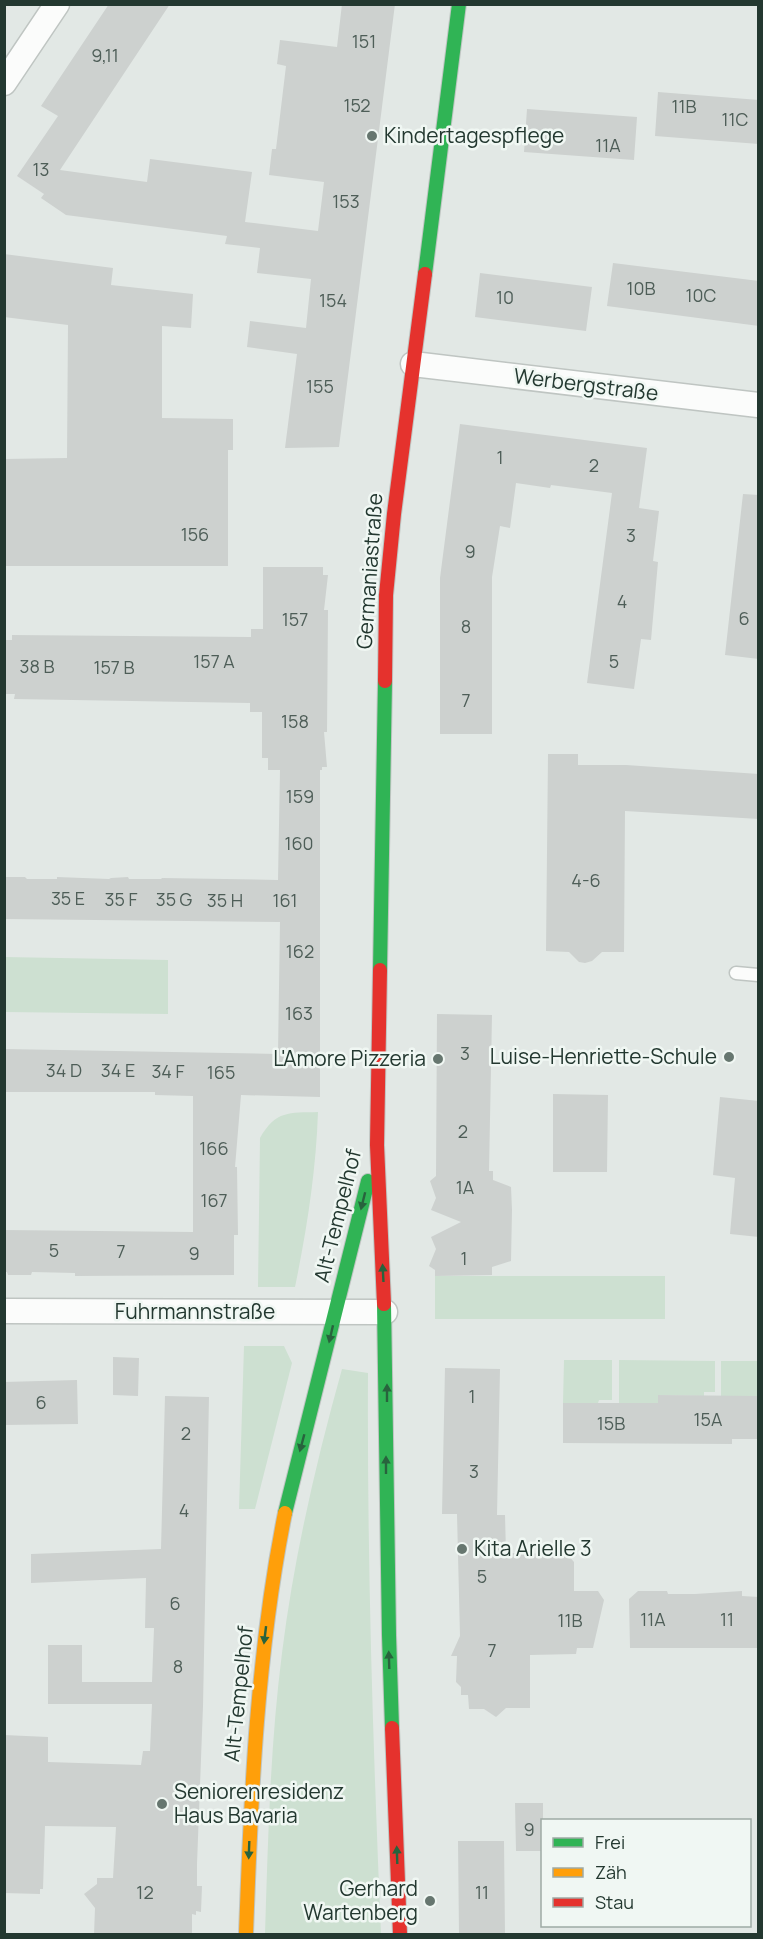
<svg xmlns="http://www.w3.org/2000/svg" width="763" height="1939" viewBox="0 0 763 1939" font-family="Manrope,sans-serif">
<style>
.green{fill:#cde0d1}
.building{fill:#cdd1cf}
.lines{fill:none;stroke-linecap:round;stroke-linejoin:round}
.lane-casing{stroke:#bfc5c2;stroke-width:15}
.street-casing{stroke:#bfc5c2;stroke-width:27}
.fast-casing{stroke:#bfc5c2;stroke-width:16}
.slow-casing{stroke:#bfc5c2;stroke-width:16}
.jam-casing{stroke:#bfc5c2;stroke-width:16}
.lane{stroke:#fbfcfb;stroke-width:12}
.street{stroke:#fbfcfb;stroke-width:24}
.fast{stroke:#30b455;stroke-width:14}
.slow{stroke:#ff9f0a;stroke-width:14}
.jam{stroke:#e5322d;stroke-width:14}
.oneway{fill:#28633d}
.poi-dot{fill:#66766f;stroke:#f0f7f3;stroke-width:2}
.labels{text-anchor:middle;stroke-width:5;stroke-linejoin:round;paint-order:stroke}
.number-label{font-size:18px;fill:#4e5e58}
.poi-label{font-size:21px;fill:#233830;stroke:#f0f7f3;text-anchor:start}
.street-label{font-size:21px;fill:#233830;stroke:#f0f7f3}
</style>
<rect width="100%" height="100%" fill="#e2e8e5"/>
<path class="green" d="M5,957L168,960V1014L5,1012Z
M318,1112C316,1171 307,1229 295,1287H258L260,1138C276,1110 289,1113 318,1112Z
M435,1276H665V1319H435Z
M244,1346H284L292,1363L255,1509H239Z
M564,1360H612V1400H599L598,1403H563Z
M619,1360L715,1361V1392H704V1396L658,1395V1403H619Z
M721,1361H758V1396H721Z
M342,1369L368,1373C367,1560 373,1747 381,1934H265C268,1841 270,1747 282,1653C294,1557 316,1462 342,1369Z"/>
<path class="building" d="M109,4H170L60,170L147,182L150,159L252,172L245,222L318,231L324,182L269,175L272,149H276L286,66L277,64L280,40L337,47L342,4H395L339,447L285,448L297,354L247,347L250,321L306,328L311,279L257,273L260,248L225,244L227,236L66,215L41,198L44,194L17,176L58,116L41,106Z
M658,92L759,100V144L655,136Z
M527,109L637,117L634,160L524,152Z
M4,254L113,268L111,285L193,294L191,328L162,326V418L233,419V450H228V566H4V459L67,458L68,325L4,317Z
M613,263L759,281V326L607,306Z
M480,273L592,287L586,331L475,317Z
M460,424L647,448L639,508L659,511L653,561L658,562L651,640L641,639L634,689L587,683L612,493L551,485L550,488L516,483L510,528L500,526L492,577V734H440V578Z
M743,494L759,495V659L725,655Z
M263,567H323V575H328L324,610H328L327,732H324L327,767H322V770H320V1097L241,1095L235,1167H237L238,1235H234V1275L75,1276V1273L32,1272L31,1275H8L7,1272H4V1230L193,1232V1096L155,1095V1092H4V1049L278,1054L280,922L4,919V877H25L27,879H57V877L109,879L111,878L128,877L129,879H161L162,878L278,880L280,770H268V758H262V712H250V703L14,699L15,694H4V640H12V635L251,637V629H263Z
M548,754H578V765H626L759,774V819L625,811L624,952H602L592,961L585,963L579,962L569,952L546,951Z
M437,1014L492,1015L489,1171H493V1180L511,1187L512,1210L511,1261L492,1267V1275L435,1276V1270L429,1266L436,1249L431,1237L461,1222L431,1210L436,1198L430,1181L436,1176Z
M553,1094L608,1095L607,1172H553Z
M720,1097L759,1101V1237L730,1234L735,1178L713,1175Z
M113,1357L139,1358L138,1396L113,1395Z
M445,1368L500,1369L497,1515H505L506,1553L567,1554L574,1562V1591H598L604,1600L593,1648H577L576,1654L530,1655V1708H506L496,1717L484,1709H469L468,1695H461V1687L456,1682L457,1656H451L460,1636L457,1514H442Z
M77,1380L78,1424L4,1425V1382Z
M658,1395L759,1396V1439H732V1444L563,1443V1403H658Z
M165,1396L209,1397L203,1706L197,1864V1886H202L201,1912L196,1911V1915L192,1914V1935H94L95,1908L84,1894L97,1884V1878H113L116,1827L45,1826L43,1889H40V1894L4,1893V1735L48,1737V1762L141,1765L143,1751H150L152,1704H48V1645H82V1682H152L154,1628H145L146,1578L31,1583V1554L161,1549Z
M638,1591H667L668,1594H695L742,1591V1596L759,1597V1648H630L629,1599Z
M515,1803H543V1851H516Z
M458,1841H504L505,1935H459Z"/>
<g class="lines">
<g class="lane-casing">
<path id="lane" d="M736,973L758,975"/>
</g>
<g class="street-casing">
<path id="street" d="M4,83L57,4
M413,364L758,405
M4,1311L385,1312"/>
</g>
<g class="fast-casing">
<path id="fast" d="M425,274L459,4
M380,970L385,681
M384,1304L389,1635L392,1728
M285,1513L368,1181"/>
</g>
<g class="slow-casing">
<path id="slow" d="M246,1934C251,1793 257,1652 285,1513"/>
</g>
<g class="jam-casing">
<path id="jam" d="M385,681L386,595L394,514L425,274
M380,970L377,1145L384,1304
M392,1728L400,1934"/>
</g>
<use href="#lane" class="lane"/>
<use href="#street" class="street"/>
<use href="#fast" class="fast"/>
<use href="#slow" class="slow"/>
<use href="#jam" class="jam"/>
</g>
<defs><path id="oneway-solid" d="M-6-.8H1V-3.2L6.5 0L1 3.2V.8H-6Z" transform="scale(1.5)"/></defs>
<g class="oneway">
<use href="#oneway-solid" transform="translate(363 1201) rotate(104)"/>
<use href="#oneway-solid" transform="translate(383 1273) rotate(-93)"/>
<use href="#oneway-solid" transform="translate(331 1334) rotate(103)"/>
<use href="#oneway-solid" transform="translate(387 1393) rotate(-90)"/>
<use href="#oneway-solid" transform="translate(302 1443) rotate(105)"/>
<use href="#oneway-solid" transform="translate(386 1465) rotate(-90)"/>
<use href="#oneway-solid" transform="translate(265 1635) rotate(97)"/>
<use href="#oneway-solid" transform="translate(389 1660) rotate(-92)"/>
<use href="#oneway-solid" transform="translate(249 1850) rotate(92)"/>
<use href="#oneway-solid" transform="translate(397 1855) rotate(-92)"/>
</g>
<g class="poi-dot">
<circle cx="372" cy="136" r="6"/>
<circle cx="729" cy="1057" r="6"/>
<circle cx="438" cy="1059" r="6"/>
<circle cx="462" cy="1549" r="6"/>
<circle cx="162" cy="1804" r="6"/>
<circle cx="430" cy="1901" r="6"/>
</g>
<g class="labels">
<g class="number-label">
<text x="364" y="48">151</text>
<text x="105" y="62">9,11</text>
<text x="357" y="112">152</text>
<text x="684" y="113">11B</text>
<text x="735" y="126">11C</text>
<text x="608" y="152">11A</text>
<text x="41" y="176">13</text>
<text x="346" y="208">153</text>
<text x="641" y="295">10B</text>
<text x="701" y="302">10C</text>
<text x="505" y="304">10</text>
<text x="333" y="307">154</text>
<text x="320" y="393">155</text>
<text x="500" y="464">1</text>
<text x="594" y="472">2</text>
<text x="195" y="541">156</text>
<text x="631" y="542">3</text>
<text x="470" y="558">9</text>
<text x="622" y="608">4</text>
<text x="744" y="625">6</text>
<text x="295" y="626">157</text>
<text x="466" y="633">8</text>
<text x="214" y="668">157 A</text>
<text x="614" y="668">5</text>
<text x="37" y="673">38 B</text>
<text x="114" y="674">157 B</text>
<text x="466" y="707">7</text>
<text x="295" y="728">158</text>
<text x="300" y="803">159</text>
<text x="299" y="850">160</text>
<text x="586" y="887">4-6</text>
<text x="68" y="905">35 E</text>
<text x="121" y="906">35 F</text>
<text x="174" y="906">35 G</text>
<text x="225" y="907">35 H</text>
<text x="285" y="907">161</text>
<text x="300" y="958">162</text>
<text x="299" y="1020">163</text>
<text x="465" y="1060">3</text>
<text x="64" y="1077">34 D</text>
<text x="118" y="1077">34 E</text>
<text x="168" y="1078">34 F</text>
<text x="221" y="1079">165</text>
<text x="463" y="1138">2</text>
<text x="214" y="1155">166</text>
<text x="465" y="1194">1A</text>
<text x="214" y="1207">167</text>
<text x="54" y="1257">5</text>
<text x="121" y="1258">7</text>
<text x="194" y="1260">9</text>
<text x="464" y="1265">1</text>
<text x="472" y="1403">1</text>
<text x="41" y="1409">6</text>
<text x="708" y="1426">15A</text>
<text x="611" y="1430">15B</text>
<text x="186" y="1440">2</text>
<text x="474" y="1478">3</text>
<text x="184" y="1517">4</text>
<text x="482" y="1583">5</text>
<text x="175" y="1610">6</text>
<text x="653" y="1626">11A</text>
<text x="727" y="1626">11</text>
<text x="570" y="1627">11B</text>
<text x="492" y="1657">7</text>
<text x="178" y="1673">8</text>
<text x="529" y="1836">9</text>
<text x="145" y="1899">12</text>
<text x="482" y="1899">11</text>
</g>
<g class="poi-label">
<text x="384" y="143">Kindertagespflege</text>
<text x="717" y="1064" text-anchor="end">Luise-Henriette-Schule</text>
<text x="426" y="1066" text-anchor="end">L'Amore Pizzeria</text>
<text x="474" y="1556">Kita Arielle 3</text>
<text x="174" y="1799">Seniorenresidenz<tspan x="174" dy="24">Haus Bavaria</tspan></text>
<text x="418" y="1896" text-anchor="end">Gerhard<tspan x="418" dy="24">Wartenberg</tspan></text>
</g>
<g class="street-label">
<text transform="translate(586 385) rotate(7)" y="7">Werbergstraße</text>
<text transform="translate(370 571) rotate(-86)" y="7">Germaniastraße</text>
<text transform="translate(338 1216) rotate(-76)" y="7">Alt-Tempelhof</text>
<text x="195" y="1319">Fuhrmannstraße</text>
<text transform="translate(239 1694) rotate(-84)" y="7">Alt-Tempelhof</text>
</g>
</g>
<rect width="763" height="1939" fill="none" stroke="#233830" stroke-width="12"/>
<rect x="541" y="1819" width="210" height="108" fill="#f0f7f3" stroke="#9eaba5" stroke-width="1.5"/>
<rect x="553" y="1838" width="30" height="9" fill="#30b455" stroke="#9eaba5" stroke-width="1.5"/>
<text x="595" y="1849" font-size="18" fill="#233830">Frei</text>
<rect x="553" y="1868" width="30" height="9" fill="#ff9f0a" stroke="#9eaba5" stroke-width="1.5"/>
<text x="595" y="1879" font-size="18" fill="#233830">Zäh</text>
<rect x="553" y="1898" width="30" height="9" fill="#e5322d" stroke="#9eaba5" stroke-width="1.5"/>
<text x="595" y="1909" font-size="18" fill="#233830">Stau</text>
</svg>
